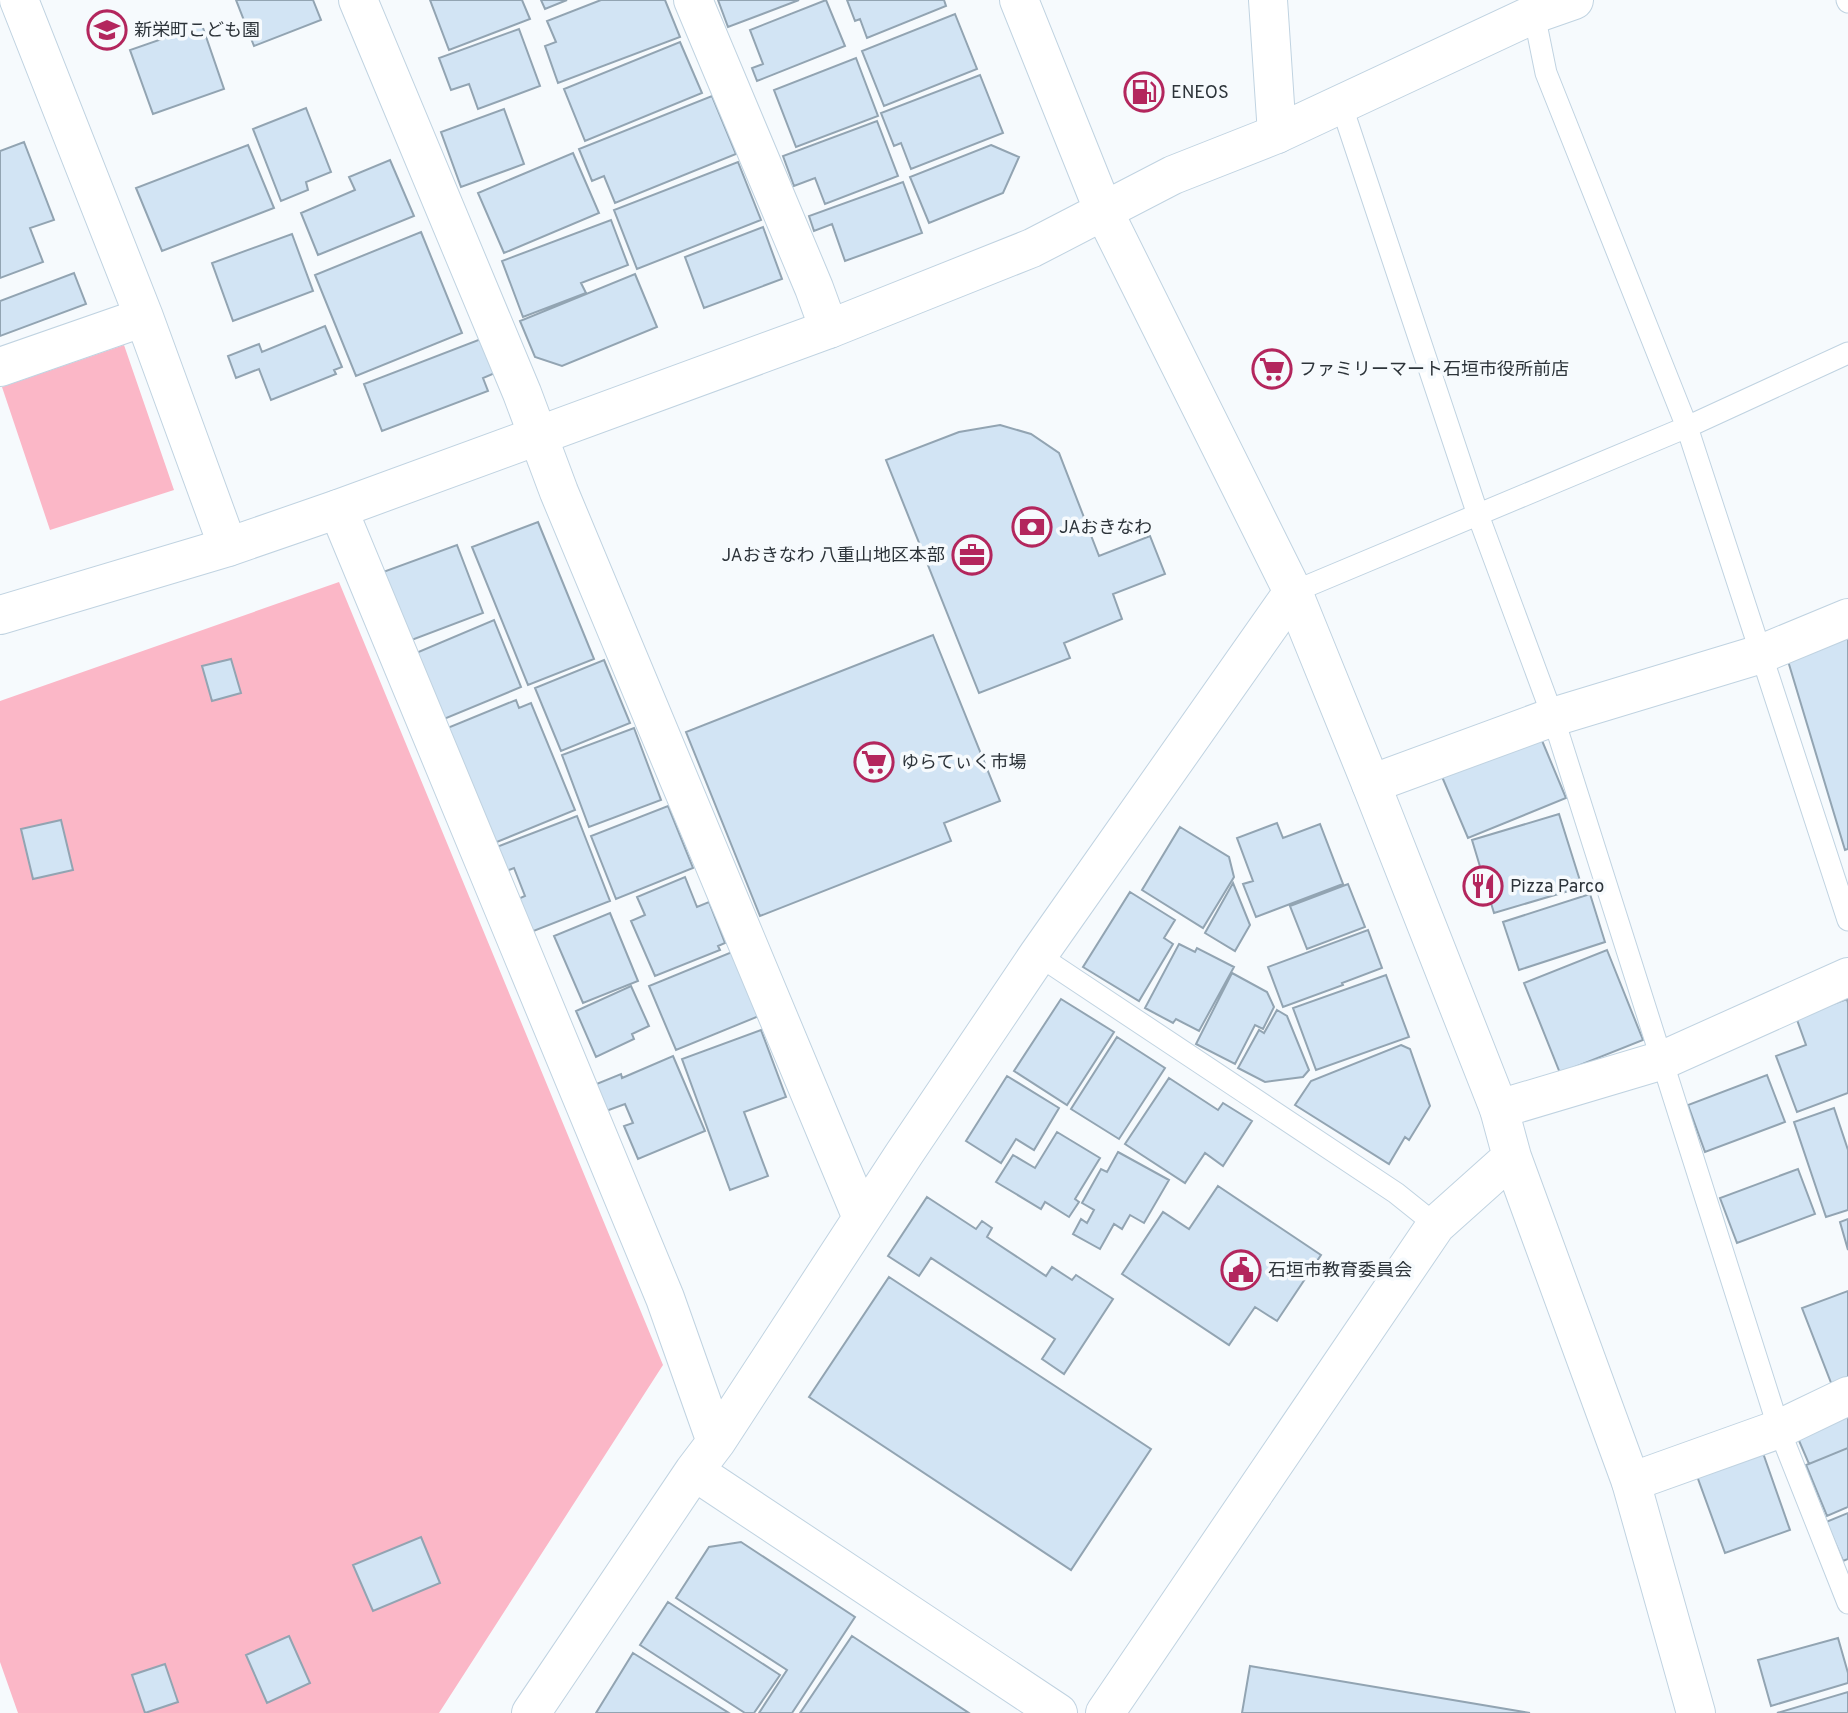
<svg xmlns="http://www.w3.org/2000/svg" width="1848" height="1713" viewBox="0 0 1848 1713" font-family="Overpass,'Noto Sans JP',sans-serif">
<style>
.green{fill:#fbb7c7}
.building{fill:#d2e4f4;stroke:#92a4b2;stroke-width:2}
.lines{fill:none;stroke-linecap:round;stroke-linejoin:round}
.service-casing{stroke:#c0d3e1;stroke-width:23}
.minor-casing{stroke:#c0d3e1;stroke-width:40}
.tertiary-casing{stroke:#c0d3e1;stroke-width:40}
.service{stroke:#fff;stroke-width:21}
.minor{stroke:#fff;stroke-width:38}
.tertiary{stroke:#fff;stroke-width:38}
.labels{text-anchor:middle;stroke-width:7;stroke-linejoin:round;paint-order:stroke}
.poi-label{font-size:18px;fill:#2d343a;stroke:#f6fafd;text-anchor:start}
</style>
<rect width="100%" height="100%" fill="#f6fafd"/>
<path class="green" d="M124,345L174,490L50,530L2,387Z
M339,582L663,1365L439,1713H18L0,1662V701Z"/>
<path class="building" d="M236,0H313L321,20L254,46Z
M430,0H522L530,19L449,50Z
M541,0H567L545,9Z
M601,0H665L680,37L558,83L545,46L556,42L547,21Z
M718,0H799L728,27Z
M826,0L845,46L757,81L752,68L763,64L750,30Z
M847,0H944L946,6L867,38L860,19L855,21Z
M955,14L977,69L884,106L862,51Z
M202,25L224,89L153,114L130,50Z
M519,29L540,86L478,109L469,84L451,90L439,58Z
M680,42L702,93L585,141L564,89Z
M856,58L878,116L796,147L774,90Z
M980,75L1003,133L911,169L901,143L894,146L881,113Z
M712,96L736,154L615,203L604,176L592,181L579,149Z
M306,108L331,172L306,182L308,190L281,201L253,129Z
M504,109L524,164L461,187L441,132Z
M877,121L898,176L825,204L815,178L794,186L783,156Z
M24,142L54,220L30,228L43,262L0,278V151Z
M248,145L274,208L162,251L136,188Z
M991,145L1019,157L1003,193L929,223L910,177Z
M573,153L599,213L504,253L478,193Z
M390,160L414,216L318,255L301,213L355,190L349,177Z
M738,162L761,220L637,269L614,210Z
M903,182L922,233L845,261L832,224L814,231L809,216Z
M611,220L628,265L581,283L586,293L523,317L502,261Z
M763,227L782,279L704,308L685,257Z
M421,232L462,333L356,376L315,275Z
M292,234L313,291L233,321L212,263Z
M74,273L86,304L0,336V301Z
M635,274L657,327L562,366L535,357L520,321Z
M325,326L342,367L334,370L336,374L271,400L259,369L236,378L228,356L259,344L262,352Z
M481,339L495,373L483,378L488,391L382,431L364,384Z
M1000,425L1031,434L1059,453L1099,556L1150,536L1165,574L1113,594L1122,619L1064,643L1070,658L979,693L886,460L959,432Z
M538,522L594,659L528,685L472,547Z
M457,545L483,613L409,641L383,572Z
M494,620L521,687L444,719L416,653Z
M1848,633V849L1845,850L1785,651Z
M933,635L1000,801L944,823L951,841L760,916L686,732Z
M231,659L241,693L212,701L202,666Z
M604,660L630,723L561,751L535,688Z
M516,700L519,708L531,703L575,810L492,844L445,729Z
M634,728L661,800L589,827L562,755Z
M1538,731L1566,798L1468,838L1440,772Z
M668,806L693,868L616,899L591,836Z
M1559,814L1582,887L1494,913L1472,840Z
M577,816L610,901L531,932L518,899L525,896L514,868L504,872L494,848Z
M61,820L73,870L33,879L21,829Z
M1277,823L1283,838L1320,824L1343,884L1256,917L1243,884L1253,881L1237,838Z
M1180,827L1229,857L1234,877L1203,928L1142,890Z
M685,877L697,907L709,902L725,943L718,946L720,950L655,976L631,921L645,915L637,897Z
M1233,883L1250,925L1235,951L1205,933Z
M1348,884L1365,927L1307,949L1290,906Z
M1130,892L1175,920L1164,938L1173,944L1139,1001L1083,967Z
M1590,894L1605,942L1519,970L1503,922Z
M610,913L638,981L583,1003L554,936Z
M1368,930L1382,968L1342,983L1343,985L1283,1007L1268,967Z
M1179,944L1195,952L1197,948L1234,967L1199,1031L1176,1019L1173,1023L1145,1008Z
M1607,950L1643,1040L1560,1073L1524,983Z
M732,952L759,1016L676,1050L649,986Z
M1232,973L1267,992L1274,1007L1263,1029L1255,1025L1235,1064L1196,1044Z
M1386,975L1409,1037L1316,1070L1293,1008Z
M631,986L649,1026L632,1034L634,1039L596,1057L576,1011Z
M1061,999L1114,1032L1067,1105L1014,1071Z
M1847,999L1848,1003V1093L1797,1112L1776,1056L1806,1045L1796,1017Z
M1277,1010L1287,1016L1309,1070L1303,1077L1265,1082L1238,1068L1259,1030L1264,1033Z
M761,1030L786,1097L744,1112L768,1176L730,1190L682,1059Z
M1117,1037L1165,1068L1119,1139L1071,1109Z
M1401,1045L1410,1049L1430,1106L1409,1140L1405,1137L1389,1164L1295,1105L1311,1081Z
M673,1056L705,1131L638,1159L624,1126L633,1123L625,1104L606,1111L594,1085L621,1074L622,1078Z
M1767,1075L1785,1122L1705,1152L1688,1105Z
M1007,1076L1059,1108L1034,1150L1016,1139L1001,1163L966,1141Z
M1169,1078L1218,1110L1223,1103L1252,1121L1223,1166L1205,1153L1185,1183L1125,1144Z
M1834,1108L1848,1150V1210L1826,1217L1794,1122Z
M1057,1132L1100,1158L1075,1199L1079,1202L1069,1217L1045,1202L1041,1209L996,1182L1013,1155L1035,1168Z
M1118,1152L1169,1180L1144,1223L1130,1215L1122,1229L1114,1224L1100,1249L1073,1234L1081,1219L1087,1223L1094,1210L1082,1203L1101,1169L1107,1172Z
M1798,1169L1815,1214L1737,1243L1720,1198Z
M1218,1186L1321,1255L1277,1321L1255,1307L1229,1345L1122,1274L1163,1212L1189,1229Z
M927,1197L976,1229L982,1221L992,1228L987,1237L1046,1276L1052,1267L1072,1280L1076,1275L1113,1299L1064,1374L1042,1359L1055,1339L931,1258L919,1276L888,1256Z
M1848,1219V1250L1840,1222Z
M889,1277L1151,1449L1071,1570L809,1397Z
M1848,1291V1388L1835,1393L1802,1308Z
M1848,1407V1448L1809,1464L1794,1429Z
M1848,1448V1507L1827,1516L1806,1465Z
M1763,1453L1790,1530L1725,1553L1697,1476Z
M1848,1513V1559L1843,1561L1826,1522Z
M421,1537L440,1583L373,1611L353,1565Z
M741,1542L855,1617L792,1713H759L787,1670L676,1598L709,1547Z
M668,1602L780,1675L754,1713H745L640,1645Z
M289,1636L310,1683L267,1703L246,1655Z
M852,1636L969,1713H800Z
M1838,1638L1848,1673V1683L1771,1706L1758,1660Z
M633,1653L729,1713H596Z
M165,1664L178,1702L145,1713L132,1675Z
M1250,1666L1530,1713H1242Z
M1848,1692V1713H1777Z"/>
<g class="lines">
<g class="service-casing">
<path id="service" d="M1847,0L1848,2
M1530,7L1534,14L1546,73L1687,427L1848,920
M1341,104L1478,515L1553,717L1779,1429L1848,1603
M1293,592L1687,427L1848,353
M1038,955L1396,1193L1436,1225"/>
</g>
<g class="minor-casing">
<path id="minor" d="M19,0L144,317L228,547
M358,0L522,393L559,492L862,1218
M693,0L814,288L829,329
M1268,0L1277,134
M0,367L144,317
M338,509L665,1298L716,1442
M1371,784L1553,717L1761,654L1848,618
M1499,1109L1663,1060L1848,977
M694,1471L1058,1713
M1631,1482L1779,1429L1848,1396
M531,1713L694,1471L716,1442L904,1154L1038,955L1293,592"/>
</g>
<g class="tertiary-casing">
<path id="tertiary" d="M1019,0L1104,212L1293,592L1371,784L1499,1109L1512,1157L1631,1482L1696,1713
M0,615L228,547L338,509L829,329L1032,248L1173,175L1277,134L1534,14L1574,0
M1105,1713L1436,1225L1512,1157"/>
</g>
<use href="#service" class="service"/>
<use href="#minor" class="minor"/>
<use href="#tertiary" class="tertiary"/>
</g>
<defs>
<g id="school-ring" transform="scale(2.0125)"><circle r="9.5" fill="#f6fafd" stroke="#b3265d" stroke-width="1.5"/><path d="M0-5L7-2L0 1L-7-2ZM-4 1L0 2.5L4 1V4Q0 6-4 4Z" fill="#b3265d"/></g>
<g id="fuel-ring" transform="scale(2.0125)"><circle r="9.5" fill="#f6fafd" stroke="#b3265d" stroke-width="1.5"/><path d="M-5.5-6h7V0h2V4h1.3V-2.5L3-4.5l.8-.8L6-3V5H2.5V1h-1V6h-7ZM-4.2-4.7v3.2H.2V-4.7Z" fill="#b3265d"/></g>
<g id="supermarket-ring" transform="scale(2.0125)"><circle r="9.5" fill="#f6fafd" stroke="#b3265d" stroke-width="1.5"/><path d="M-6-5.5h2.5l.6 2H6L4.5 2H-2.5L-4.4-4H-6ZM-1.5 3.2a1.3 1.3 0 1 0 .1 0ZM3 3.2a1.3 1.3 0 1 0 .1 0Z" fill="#b3265d"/></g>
<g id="bank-ring" transform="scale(2.0125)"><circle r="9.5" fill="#f6fafd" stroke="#b3265d" stroke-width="1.5"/><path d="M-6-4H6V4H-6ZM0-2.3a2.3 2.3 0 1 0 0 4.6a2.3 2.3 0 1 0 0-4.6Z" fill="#b3265d"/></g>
<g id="office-ring" transform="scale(2.0125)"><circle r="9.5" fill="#f6fafd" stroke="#b3265d" stroke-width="1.5"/><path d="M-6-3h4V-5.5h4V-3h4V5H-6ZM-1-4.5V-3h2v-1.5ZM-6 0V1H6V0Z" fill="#b3265d"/></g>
<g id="restaurant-ring" transform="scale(2.0125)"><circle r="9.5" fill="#f6fafd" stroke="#b3265d" stroke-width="1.5"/><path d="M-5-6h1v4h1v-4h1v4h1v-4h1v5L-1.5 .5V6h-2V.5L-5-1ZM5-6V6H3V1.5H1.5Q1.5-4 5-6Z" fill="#b3265d"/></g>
<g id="civic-ring" transform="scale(2.0125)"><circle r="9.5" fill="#f6fafd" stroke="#b3265d" stroke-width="1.5"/><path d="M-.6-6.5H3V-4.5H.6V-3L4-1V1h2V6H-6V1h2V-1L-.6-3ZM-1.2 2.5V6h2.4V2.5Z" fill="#b3265d"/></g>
</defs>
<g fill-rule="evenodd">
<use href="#school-ring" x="107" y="30"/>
<use href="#fuel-ring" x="1144" y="92"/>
<use href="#supermarket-ring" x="1272" y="369"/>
<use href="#bank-ring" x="1032" y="527"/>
<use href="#office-ring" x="972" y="555"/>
<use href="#supermarket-ring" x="874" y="762"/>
<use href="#restaurant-ring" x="1483" y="886"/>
<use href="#civic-ring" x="1241" y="1270"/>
</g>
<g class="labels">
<g class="poi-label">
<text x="134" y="36">新栄町こども園</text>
<text x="1171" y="98">ENEOS</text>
<text x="1299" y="375">ファミリーマート石垣市役所前店</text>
<text x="1059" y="533">JAおきなわ</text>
<text x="945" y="561" text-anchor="end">JAおきなわ 八重山地区本部</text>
<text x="901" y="768">ゆらてぃく市場</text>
<text x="1510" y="892">Pizza Parco</text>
<text x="1268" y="1276">石垣市教育委員会</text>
</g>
</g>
</svg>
